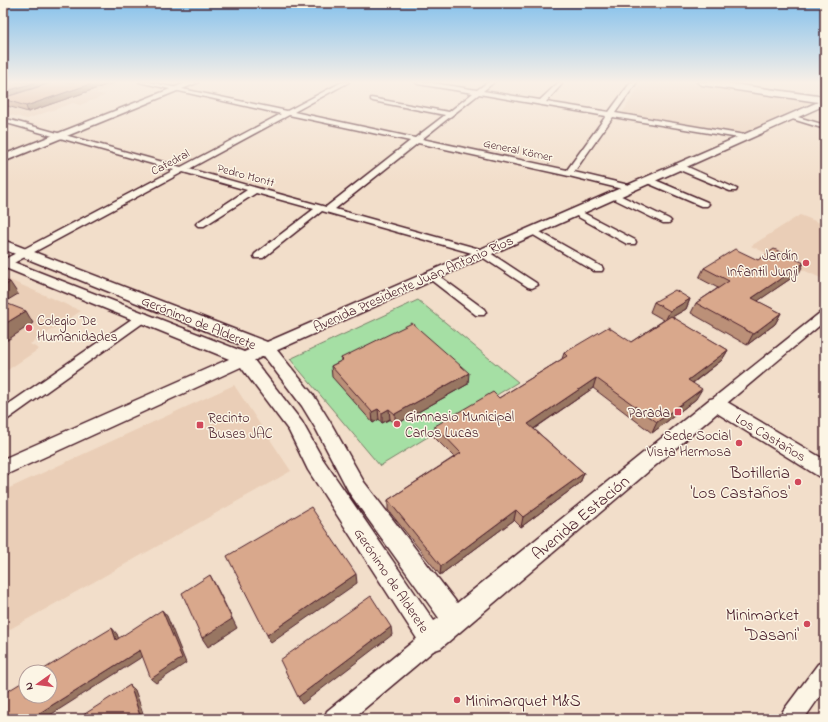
<svg xmlns="http://www.w3.org/2000/svg" width="828" height="722" viewBox="0 0 828 722" font-family="'Indie Flower',sans-serif">
<style>
.built{fill:#eaceb7}
.green{fill:#a5dfa4;stroke:#787f68}
.lines{fill:none;stroke-linecap:round;stroke-linejoin:round}
.minor-casing{stroke:#4a1f2b;stroke-width:3}
.tertiary-casing{stroke:#4a1f2b;stroke-width:3}
.secondary-casing{stroke:#4a1f2b;stroke-width:3}
.primary-casing{stroke:#4a1f2b;stroke-width:3}
.minor{fill:#fcf5e5;fill-rule:evenodd}
.tertiary{fill:#fcf5e5;fill-rule:evenodd}
.secondary{fill:#fcf5e5;fill-rule:evenodd}
.primary{fill:#fcf5e5;fill-rule:evenodd}
.wall{fill:#bb9078;stroke:#4a1f2b}
.shaded-wall{fill:#987662;stroke:#4a1f2b}
.building{fill:#d9a88c;stroke:#4a1f2b}
.poi-dot{fill:#d1495b;stroke:#fcf5e5;stroke-width:1.5}
.labels{text-anchor:middle;stroke-width:3;stroke-linejoin:round;paint-order:stroke}
.far-street-label{font-size:12px;fill:#4a1f2b;stroke:#fcf5e5}
.poi-label{font-size:14px;fill:#4a1f2b;stroke:#fcf5e5;text-anchor:end}
.street-label{font-size:14px;fill:#4a1f2b;stroke:#fcf5e5}
.near-poi-label{font-size:17px;fill:#4a1f2b;stroke:#fcf5e5;text-anchor:end}
.near-street-label{font-size:17px;fill:#4a1f2b;stroke:#fcf5e5}
</style>
<rect width="100%" height="100%" fill="#f2deca"/>
<filter id="ink" filterUnits="userSpaceOnUse"><feTurbulence type="fractalNoise" baseFrequency=".025" numOctaves="2"/><feDisplacementMap in="SourceGraphic" scale="8" xChannelSelector="R" yChannelSelector="G"/><feConvolveMatrix kernelMatrix="1 2 1 2 8 2 1 2 1" color-interpolation-filters="sRGB"/></filter>
<g filter="url(#ink)">
<path class="built" d="M73,82L123,83L95,93L106,95L80,105L73,103L27,119L3,113V105Z
M642,82H681L797,98L810,103L742,134L622,113Z
M800,215L825,225V280L751,246Z
M3,277L81,311L30,344L39,349L3,373Z
M234,385L291,471L3,633V491Z"/>
<path class="green" d="M418,300L518,382L380,466L290,359Z"/>
<g class="lines">
<g class="minor-casing">
<path id="minor" d="M139,82H149L287,111L342,82H349L294,112L415,138L445,115L373,101L371,100V98L449,112L473,93L418,84L415,82H427L477,90L488,82H494L483,91L540,100L559,82L562,84L546,102L609,112L631,82H637L615,113L745,135L749,137L745,139L613,117L574,172L633,186L634,188L633,190L630,191L569,176L418,143L335,209L487,251L536,283L538,285L532,288L528,287L479,255L322,211L263,258H255L254,256L255,254L314,209L256,193L204,226H198L196,224L198,222L247,190L183,172L10,265H3V260L174,170L3,122V118L181,167L281,114ZM479,94L606,116L567,170L422,139ZM289,115L410,141L326,207L189,169Z
M791,115L825,125V129L789,118V116Z
M675,164H681L737,189L736,191H730L675,168L674,166Z
M648,177L707,202L709,204L707,206H701L645,182L644,180Z
M613,192L669,219L671,221L669,223H663L610,197L609,195L610,193Z
M576,209L635,240L636,242L635,244H627L573,214L571,212Z
M533,228L602,267L603,269L602,271H594L530,233L528,231L530,229Z
M431,272L435,273L484,309L486,312L484,315H476L427,277L426,275Z
M825,311V321L721,408L716,409L711,408L709,404L711,400L821,312Z
M143,313L147,314L149,317L147,320L8,419L3,420V408L139,314Z
M432,629L439,632L442,639L439,646L352,719H324L327,711L425,632Z
M825,661V689L804,719H780L783,711L818,664Z"/>
</g>
<g class="tertiary-casing">
<path id="tertiary" d="M266,343L272,344L314,396L329,420L364,482L457,603L710,399L716,398L722,399L825,460V478L818,476L717,413L441,648L432,651L423,648L308,470L289,431L241,367L3,476V459L238,355L244,353L250,355L302,422L322,458L434,621L439,618L350,494L316,429L302,406L258,348L260,344Z"/>
</g>
<g class="secondary-casing">
<path id="secondary" d="M188,82H199L3,162V155Z
M825,99V105L244,365L3,267V258L244,352L251,349L3,249V240L267,342Z"/>
</g>
<g class="primary-casing">
<path id="primary" d="M697,82H719L825,97V103L702,85Z"/>
</g>
<use href="#minor" class="minor"/>
<use href="#tertiary" class="tertiary"/>
<use href="#secondary" class="secondary"/>
<use href="#primary" class="primary"/>
</g>
<path class="wall" d="M54,82H115L28,112L4,105L3,102V83H49Z
M758,260L799,273L757,301L781,313L775,324L747,345L691,313L696,303L718,288L699,278L704,268Z
M690,299L686,309L672,317L728,350L722,360L693,383L696,399L652,433L593,388L534,429L584,473L580,483L521,527L514,520L440,575L388,510V500L454,457L434,437L435,426L499,398L562,359L564,353L631,342L664,320L650,312L654,302Z
M341,358L468,384L395,425L390,419L382,423L379,419L373,423L332,377L331,366L341,361Z"/>
<path class="shaded-wall" d="M37,82H49V83L3,98V92Z
M96,82H115L28,112L26,106Z
M804,263L799,273L746,309L752,298Z
M10,282L18,294L3,303V287Z
M690,299L686,309L665,321L670,311Z
M26,311L33,323L3,343V325Z
M781,313L775,324L747,345L753,334Z
M728,350L722,360L683,390L688,380Z
M469,373L468,384L395,425V414Z
M596,378L593,388L526,434L528,424Z
M702,389L696,399L652,433L657,422Z
M378,409L379,419L373,423L372,412Z
M389,409L390,419L382,423V413Z
M584,473L580,483L521,527L523,517Z
M516,510L514,520L440,575L441,566Z
M356,574L357,583L271,643L267,635Z
M210,575L215,584L237,628L208,647L202,638Z
M162,610L167,616L186,663L156,683L151,679Z
M391,627L392,635L302,704L298,697Z
M112,628L117,634L121,645L116,640Z
M140,650L145,655L44,719H30Z
M130,685L135,690L145,719H141Z"/>
<path class="building" d="M9,82H37L3,92V83Z
M54,82H96L26,106L3,99V98Z
M735,249L758,260L774,249L804,263L752,298L781,313L753,334L696,303L729,281L704,268Z
M3,280L10,282L3,287Z
M675,290L690,299L670,311L654,302Z
M3,302L26,311L3,325Z
M671,316L728,350L688,380L702,389L657,422L596,378L528,424L584,473L523,517L516,510L441,566L388,500L461,453L435,426L493,392L499,398L567,356L564,353L608,327L631,342Z
M412,323L469,373L395,414L389,409L382,413L378,409L372,412L331,366L343,360L341,358Z
M311,507L356,574L267,635L227,556Z
M210,575L232,619L202,638L182,593Z
M371,596L391,627L298,697L280,660Z
M162,610L182,658L151,679L140,650L30,719H3V694L26,680V696H50V672H39L112,628L116,640Z
M130,685L141,719H77Z"/>
</g>
<linearGradient id="sky" x2="0" y2="1"><stop stop-color="#85c1ec"/><stop offset="0.45" stop-color="#f9f0e7"/><stop offset="1" stop-color="#f9f0e7" stop-opacity="0"/></linearGradient>
<rect width="828" height="183" fill="url(#sky)"/>
<g class="poi-dot">
<circle cx="806" cy="263" r="4"/>
<circle cx="29" cy="328" r="4"/>
<rect x="674" y="408" width="8" height="8" rx="2"/>
<circle cx="397" cy="424" r="4"/>
<rect x="196" y="421" width="8" height="8" rx="2"/>
<circle cx="739" cy="443" r="4"/>
<circle cx="798" cy="482" r="4"/>
<circle cx="807" cy="624" r="4"/>
<circle cx="457" cy="700" r="4"/>
</g>
<g class="labels">
<g class="far-street-label">
<text transform="translate(518 150) rotate(12)" y="4">General Körner</text>
<text transform="translate(170 162) rotate(-28)" y="4">Catedral</text>
<text transform="translate(246 175) rotate(15)" y="4">Pedro Montt</text>
</g>
<g class="poi-label">
<text x="798" y="260">Jardín<tspan x="798" dy="16">Infantil Junji</tspan></text>
<text x="37" y="325" text-anchor="start">Colegio De<tspan x="37" dy="16">Humanidades</tspan></text>
<text x="670" y="417">Parada</text>
<text x="405" y="421" text-anchor="start">Gimnasio Municipal<tspan x="405" dy="16">Carlos Lucas</tspan></text>
<text x="208" y="422" text-anchor="start">Recinto<tspan x="208" dy="16">Buses JAC</tspan></text>
<text x="731" y="440">Sede Social<tspan x="731" dy="16">Vista Hermosa</tspan></text>
</g>
<g class="street-label">
<text transform="translate(413 283) rotate(-24)" y="5">Avenida Presidente Juan Antonio Ríos</text>
<text transform="translate(199 322) rotate(22)" y="5">Gerónimo de Alderete</text>
<text transform="translate(771 437) rotate(31)" y="5">Los Castaños</text>
<text transform="translate(392 580) rotate(56)" y="5">Gerónimo de Alderete</text>
</g>
<g class="near-poi-label">
<text x="790" y="478">Botilleria<tspan x="790" dy="20">'Los Castaños'</tspan></text>
<text x="799" y="620">Minimarket<tspan x="799" dy="20">'Dasani'</tspan></text>
<text x="465" y="706" text-anchor="start">Minimarquet M&amp;S</text>
</g>
<g class="near-street-label">
<text transform="translate(580 517) rotate(-40)" y="6">Avenida Estación</text>
</g>
</g>
<rect width="828" height="722" fill="none" stroke="#fcf5e5" stroke-width="16"/>
<rect x="8" y="8" width="812" height="706" fill="none" stroke="#4a1f2b" stroke-width="1.5" filter="url(#ink)"/>
<g transform="translate(38 684) rotate(256)"><circle r="19" fill="#fcf5e5" stroke="#b59f9b"/>
<path d="M0-3L7 15L0 10L-7 15Z" fill="#d1495b"/>
<text y="-6" font-size="11" font-weight="bold" text-anchor="middle" fill="#4a1f2b">N</text>
</g>
</svg>
